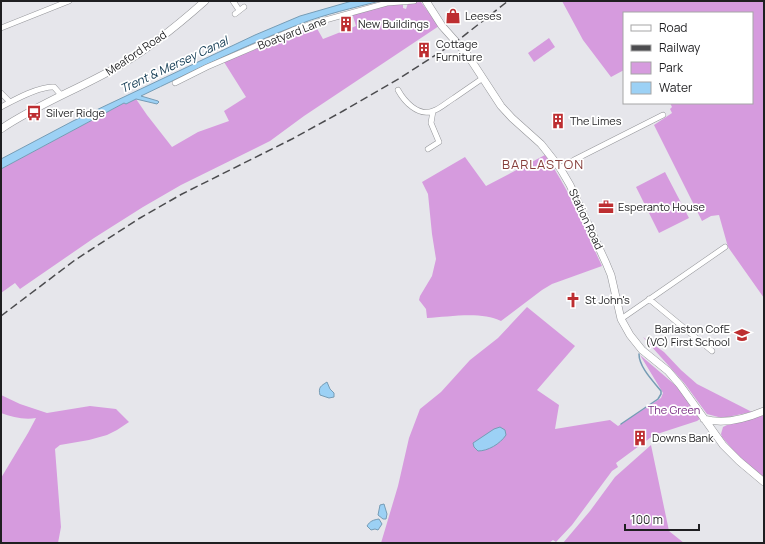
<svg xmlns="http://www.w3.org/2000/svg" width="765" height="544" viewBox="0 0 765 544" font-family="Manrope,sans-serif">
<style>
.green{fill:#d69bde}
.water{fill:#9cd1f5;stroke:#769cb5}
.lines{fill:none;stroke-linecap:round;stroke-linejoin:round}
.stream{stroke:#769cb5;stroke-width:1.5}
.street-casing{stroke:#949599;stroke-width:6}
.secondary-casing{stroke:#949599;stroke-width:8}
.street{stroke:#fff;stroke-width:5}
.secondary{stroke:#fff;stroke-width:7}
.rail{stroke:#4c4c4f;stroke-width:1.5;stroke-dasharray:8 4;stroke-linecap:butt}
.labels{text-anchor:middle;stroke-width:3.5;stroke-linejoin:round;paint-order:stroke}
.poi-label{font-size:11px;fill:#1f1f21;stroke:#fff;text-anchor:start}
.street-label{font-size:11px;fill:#1f1f21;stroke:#fff}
.park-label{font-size:11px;fill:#782b83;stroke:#fff}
.water-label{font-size:12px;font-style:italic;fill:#0e3750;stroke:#fff}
.quarter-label{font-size:13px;letter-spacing:1px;fill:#863d3a;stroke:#fff}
</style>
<rect width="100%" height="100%" fill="#e6e6eb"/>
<path class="green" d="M562,1H764V298L728,247L719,215L711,216L702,221L654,125L672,113L670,109L672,107L670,103H752V13H624V70L611,77L583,40Z
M421,2L439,26L304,116L270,141L181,185L143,207L94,238L20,289L15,283L1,293V169L124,103L126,104L136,99L147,115L172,147L198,132L229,121L224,111L246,97L224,62L315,25L323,39L356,26L352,13L388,4H403V8L406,9L408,3Z
M549,38L555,47L534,62L528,53Z
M545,155C570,190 584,228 602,266L552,284L542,290L501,321C481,311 449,317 427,318L426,309L419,300L420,296L432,276L436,259L432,234L428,194L422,182L465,157L486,186Z
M665,172L689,218L659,233L636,187Z
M527,307L575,346L537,390L559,405L555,429L610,420L618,426L661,398L663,393L640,355L681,390L700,419L697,421L654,435L616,463L618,467L612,471L572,525L556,542L553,540L549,543H381L398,486L409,438L420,409L441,392L470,360L498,338Z
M643,337L664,352L681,370L697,384L752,412L722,418L707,414L685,384Z
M1,395L20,404L47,413L90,406L116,409L129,422L117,430L107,435L89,440L60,445L55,449L61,527L58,543H3L1,542V478L28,433L36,418C24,420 12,417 1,413Z
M764,415V477L738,456L722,437L721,434L723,427L727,425Z
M651,445L669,531L684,543H563L590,511L615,477Z"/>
<path class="water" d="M352,1H380C353,8 326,14 300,24C246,45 193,71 141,96L158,101L159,102L157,104L136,99L126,104L124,103L1,169V159L73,121L255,35L300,16Z
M327,382L330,389L334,393V397L329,398L320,395C318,387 321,386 327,382Z
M500,427L505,430L506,435C500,444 488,451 478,451L474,447L473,443L494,429Z
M384,504L387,514L386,519H383L378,515L380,505Z
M379,519L382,524L378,530L375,529L371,530L367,526C370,521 373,520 379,519Z"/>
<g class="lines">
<path class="stream" d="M621,424L658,399L661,394V391C653,381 639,367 639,354"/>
<g class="street-casing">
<path id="street" d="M233,1L239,10
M235,14L244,7
M1,28L69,1
M175,83L207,67L293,30L318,22L387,3L414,1
M398,90C404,101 418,117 433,111C440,109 447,102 454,98C464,91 473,85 483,78
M1,93L10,102
M1,107C14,100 39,86 54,87L61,95
M428,149L439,142L431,123L433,111
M560,168L574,160L663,115
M649,299L712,351
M621,319L725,247"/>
</g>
<g class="secondary-casing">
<path id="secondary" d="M426,1L442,26L467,54L501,106L512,118L541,144L560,168L570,185L606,263L611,275L621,319L630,335L642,350L668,371L680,385L723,445L739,461L764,482
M1,129C38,104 79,89 117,67C149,49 178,25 205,1
M704,419C724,425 745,419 764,411"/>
</g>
<use href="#street" class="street"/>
<use href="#secondary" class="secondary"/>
<path class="rail" d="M1,316L75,260L140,218L182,194L292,139L343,111L400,78L456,42L508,1"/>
</g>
<defs>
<g id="shop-bare" transform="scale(1.2)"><path d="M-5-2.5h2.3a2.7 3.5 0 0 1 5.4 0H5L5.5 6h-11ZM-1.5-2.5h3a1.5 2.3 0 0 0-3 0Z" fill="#bd2e31" stroke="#fff" stroke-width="2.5" paint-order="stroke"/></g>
<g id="building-bare" transform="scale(1.2)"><path d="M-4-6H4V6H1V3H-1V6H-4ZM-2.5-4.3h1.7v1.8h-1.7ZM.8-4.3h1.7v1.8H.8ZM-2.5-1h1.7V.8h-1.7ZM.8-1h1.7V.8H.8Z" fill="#bd2e31" stroke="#fff" stroke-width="2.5" paint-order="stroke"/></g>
<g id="bus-bare" transform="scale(1.2)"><path d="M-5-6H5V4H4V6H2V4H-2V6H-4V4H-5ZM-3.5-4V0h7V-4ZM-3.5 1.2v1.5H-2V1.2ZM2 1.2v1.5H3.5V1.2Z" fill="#bd2e31" stroke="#fff" stroke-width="2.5" paint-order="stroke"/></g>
<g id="office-bare" transform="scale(1.2)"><path d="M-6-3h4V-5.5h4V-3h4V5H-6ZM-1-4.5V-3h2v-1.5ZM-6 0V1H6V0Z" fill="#bd2e31" stroke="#fff" stroke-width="2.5" paint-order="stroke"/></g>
<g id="church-bare" transform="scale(1.2)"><path d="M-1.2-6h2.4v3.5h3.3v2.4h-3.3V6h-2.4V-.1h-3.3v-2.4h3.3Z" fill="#bd2e31" stroke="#fff" stroke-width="2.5" paint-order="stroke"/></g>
<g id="school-bare" transform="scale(1.2)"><path d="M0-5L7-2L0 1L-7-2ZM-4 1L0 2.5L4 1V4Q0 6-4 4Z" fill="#bd2e31" stroke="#fff" stroke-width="2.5" paint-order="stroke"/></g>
</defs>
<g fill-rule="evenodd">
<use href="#shop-bare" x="453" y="16"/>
<use href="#building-bare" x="346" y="24"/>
<use href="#building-bare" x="424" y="50"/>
<use href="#bus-bare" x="34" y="113"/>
<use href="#building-bare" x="558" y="121"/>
<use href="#office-bare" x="606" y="207"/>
<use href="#church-bare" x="573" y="300"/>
<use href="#school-bare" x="742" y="335"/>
<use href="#building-bare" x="640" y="438"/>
</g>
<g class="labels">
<g class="poi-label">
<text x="465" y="20">Leeses</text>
<text x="358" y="28">New Buildings</text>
<text x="436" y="48">Cottage<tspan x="436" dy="13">Furniture</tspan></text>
<text x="46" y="117">Silver Ridge</text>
<text x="570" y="125">The Limes</text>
<text x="618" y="211">Esperanto House</text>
<text x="585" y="304">St John's</text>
<text x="730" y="333" text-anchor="end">Barlaston CofE<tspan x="730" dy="13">(VC) First School</tspan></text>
<text x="652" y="442">Downs Bank</text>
</g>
<g class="street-label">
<text transform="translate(292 33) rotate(-21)" y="4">Boatyard Lane</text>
<text transform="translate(136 53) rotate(-34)" y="4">Meaford Road</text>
<text transform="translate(586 219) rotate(65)" y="4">Station Road</text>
</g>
<g class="park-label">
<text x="674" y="414">The Green</text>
</g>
<g class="water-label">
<text transform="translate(174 65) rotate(-25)" y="4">Trent &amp; Mersey Canal</text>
</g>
<g class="quarter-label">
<text x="543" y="169">BARLASTON</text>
</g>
</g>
<rect width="765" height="544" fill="none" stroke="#1f1f21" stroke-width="4"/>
<rect x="623" y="12" width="130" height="92" fill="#ffffff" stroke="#a5a5a6"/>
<rect x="631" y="25" width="20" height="6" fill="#ffffff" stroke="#a5a5a6"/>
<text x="659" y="32" font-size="12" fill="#1f1f21">Road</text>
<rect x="631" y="45" width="20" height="6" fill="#4c4c4f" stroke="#a5a5a6"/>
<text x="659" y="52" font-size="12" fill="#1f1f21">Railway</text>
<rect x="631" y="62" width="20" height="12" fill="#d69bde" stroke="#a5a5a6"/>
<text x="659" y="72" font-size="12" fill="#1f1f21">Park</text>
<rect x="631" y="82" width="20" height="12" fill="#9cd1f5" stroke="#a5a5a6"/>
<text x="659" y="92" font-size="12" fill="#1f1f21">Water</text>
<path d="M625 524v6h74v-6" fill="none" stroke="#1f1f21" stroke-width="2"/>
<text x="631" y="524" font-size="12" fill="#1f1f21" stroke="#ffffff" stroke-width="3" paint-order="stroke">100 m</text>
</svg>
